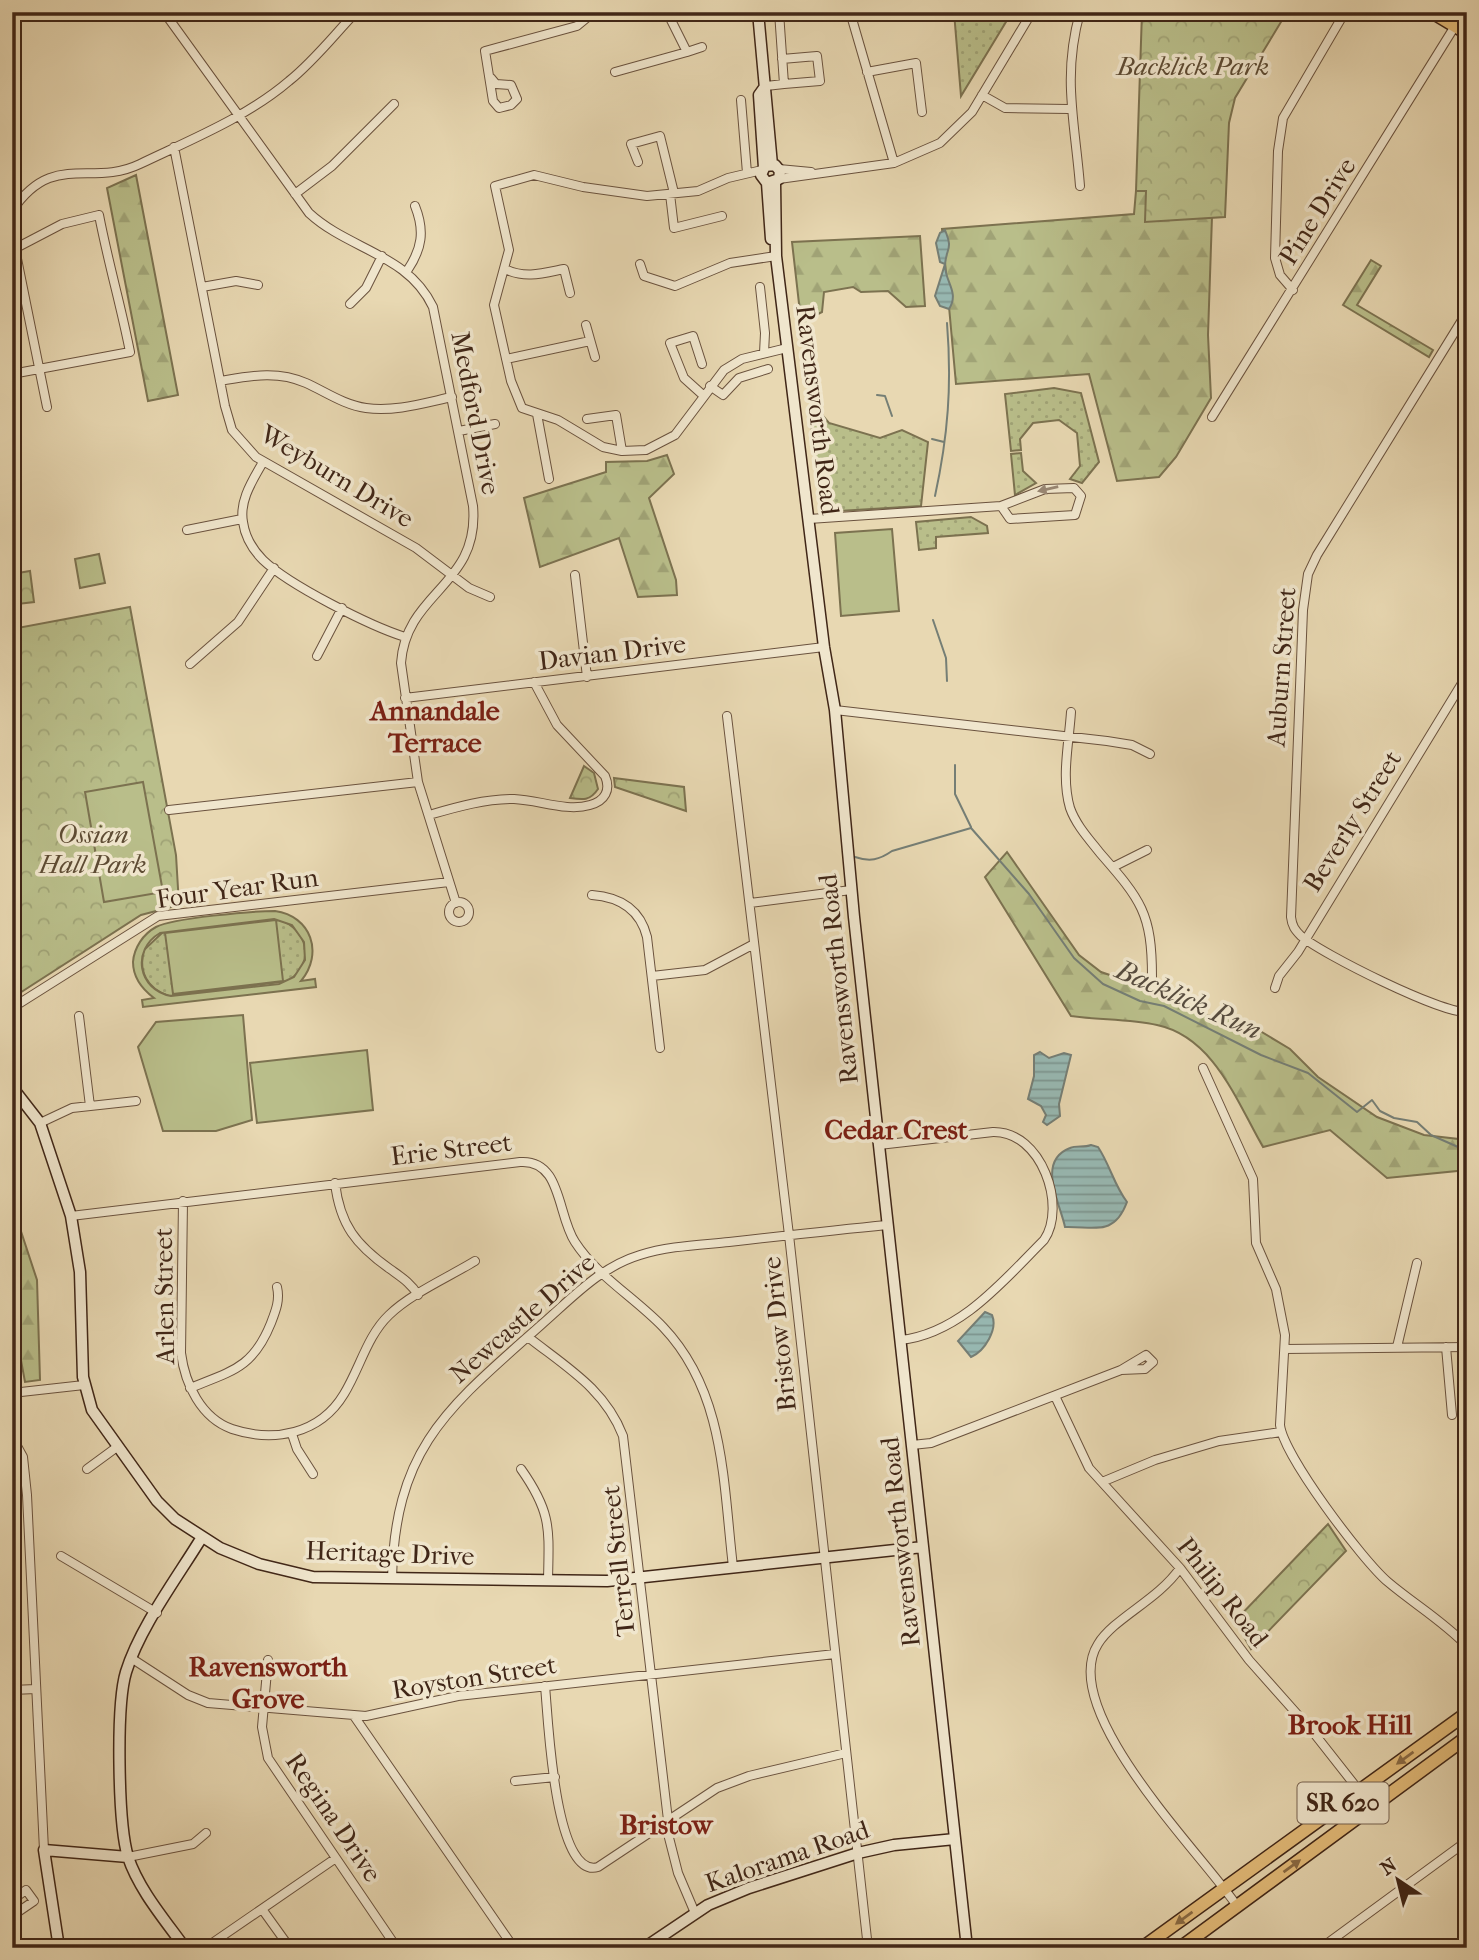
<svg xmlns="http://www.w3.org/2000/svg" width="1479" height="1960" viewBox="0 0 1479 1960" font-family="'IM FELL French Canon',serif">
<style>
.grass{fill:url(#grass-dots);stroke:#7c7250;stroke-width:2}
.forest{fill:url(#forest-firs);stroke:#7c7250;stroke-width:2}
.park{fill:url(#park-crowns);stroke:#7c7250;stroke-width:2}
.garden{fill:#b9be8a;stroke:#7c7250;stroke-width:2;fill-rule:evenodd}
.water{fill:url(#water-rules);stroke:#757e75;stroke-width:2}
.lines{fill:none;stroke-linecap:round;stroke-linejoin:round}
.stream{stroke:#757e75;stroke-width:2}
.street-casing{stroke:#6a523e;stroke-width:10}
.secondary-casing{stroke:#402617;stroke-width:13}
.primary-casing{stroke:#402617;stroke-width:15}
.street{stroke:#f0e6cd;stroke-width:8}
.secondary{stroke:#f0e6cd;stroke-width:10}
.primary{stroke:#e4bc79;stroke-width:12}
.oneway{fill:#988672}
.oneway2{fill:#8a6a43}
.labels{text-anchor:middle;stroke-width:7;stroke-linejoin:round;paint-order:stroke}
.shield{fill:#f0e6cd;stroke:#75604e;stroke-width:2}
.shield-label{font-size:24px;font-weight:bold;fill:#402617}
.park-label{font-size:26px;font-style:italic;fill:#5e4c34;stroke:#f0e6cd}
.street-label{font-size:26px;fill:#402617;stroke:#f0e6cd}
.neighbourhood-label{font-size:28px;font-weight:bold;fill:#7a1f14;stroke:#f0e6cd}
.water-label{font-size:28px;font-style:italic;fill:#564b3e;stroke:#f0e6cd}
</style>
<defs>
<pattern id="grass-dots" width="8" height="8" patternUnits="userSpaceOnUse" patternTransform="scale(1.75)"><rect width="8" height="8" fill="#b9be8a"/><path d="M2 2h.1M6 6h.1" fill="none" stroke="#a0a376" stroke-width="1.8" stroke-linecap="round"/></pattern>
<pattern id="forest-firs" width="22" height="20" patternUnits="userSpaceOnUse" patternTransform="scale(1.75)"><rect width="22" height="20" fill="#b9be8a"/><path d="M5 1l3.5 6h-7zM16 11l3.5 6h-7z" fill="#a0a376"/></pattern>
<pattern id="park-crowns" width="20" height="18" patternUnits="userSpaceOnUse" patternTransform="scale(1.75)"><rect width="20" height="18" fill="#b9be8a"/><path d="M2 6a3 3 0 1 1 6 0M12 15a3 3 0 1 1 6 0" fill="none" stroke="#a0a376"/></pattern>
<pattern id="water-rules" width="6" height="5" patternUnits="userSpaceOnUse" patternTransform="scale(1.75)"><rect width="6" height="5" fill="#98b9b3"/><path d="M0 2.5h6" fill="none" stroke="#7d9691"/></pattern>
</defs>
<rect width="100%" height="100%" fill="#e8d8b2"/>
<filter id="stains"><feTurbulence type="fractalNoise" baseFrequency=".00286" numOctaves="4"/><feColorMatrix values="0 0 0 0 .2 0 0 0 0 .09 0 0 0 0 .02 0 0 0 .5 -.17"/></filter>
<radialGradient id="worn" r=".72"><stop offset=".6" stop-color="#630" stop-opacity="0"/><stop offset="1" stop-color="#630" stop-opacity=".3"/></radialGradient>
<path class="grass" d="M954,12H1012L961,96Z
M1054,388L1081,393L1099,462L1082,483L1070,479L1080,466L1077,433L1059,420L1033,423L1020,439L1021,450L1011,451L1005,394Z
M809,410H818L829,423L880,438L902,430L928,442L921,506L822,512Z
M1021,453L1023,471L1036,483L1015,495L1011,454Z
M971,517L987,526L988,533L936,537V548L919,550L916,522Z
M278,919C308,929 316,963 288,981L169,996C147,989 138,971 144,950L163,932Z"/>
<path class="forest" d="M136,175L178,395L148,401L107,188Z
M1188,187H1213L1208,335L1211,398L1176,457L1159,477L1117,481L1089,374L956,384L942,229L1134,214L1136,191Z
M920,236L925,306L906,307L888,291L861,292L853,287L824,292L822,312L812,317L802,330L792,242Z
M1371,260L1381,266L1357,305L1433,350L1429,357L1343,305Z
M667,455L674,474L649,498L676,580L677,595L638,597L619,538L540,567L524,498L606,472V462L647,461Z
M1007,852L1079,955L1101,972L1163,993L1205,1015L1245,1022L1290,1049L1318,1077L1377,1117L1424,1135L1467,1140V1170L1387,1178L1330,1130L1263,1147C1237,1102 1214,1037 1157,1025C1130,1019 1099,1020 1071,1016L985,877Z
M12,1204L37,1280L40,1380L25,1382L12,1312Z"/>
<path class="park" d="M1142,12H1287L1235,98L1229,123L1225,217L1145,222L1146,191H1136Z
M30,571L34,602L17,604L18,610H12V574Z
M130,607L176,855L179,905L141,915L12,998V629Z
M584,766L594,773L598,789C590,801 583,800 570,798Z
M614,778L684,787L686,811L615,787Z
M1328,1524L1346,1551L1251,1649L1235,1621Z"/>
<path class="garden" d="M892,529L899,611L841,616L835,533Z
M99,554L105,583L80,588L75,559Z
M143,782L163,892L104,902L85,792Z
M275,911C311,916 324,953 301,981L315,979L316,987L143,1007L142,1000L154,998C142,989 133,978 133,962C134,948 143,934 156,927C173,918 253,911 275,911ZM274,919L292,925L304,942L305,960L294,977L279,984L171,996C138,990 131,950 160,933Z
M276,920L283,981L173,994L165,933Z
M243,1015L252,1120L216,1131H163L138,1047L156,1022Z
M367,1050L373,1110L257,1123L250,1063Z"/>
<path class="water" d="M945,230C953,250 947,246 945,264C944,281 960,292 949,309L940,306L935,296L945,264L940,262L936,243L940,233Z
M1040,1052L1049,1058L1064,1053L1071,1055L1059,1104L1060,1116L1047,1125L1043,1122L1046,1115L1041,1106L1028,1099L1034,1076V1055Z
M1091,1145L1098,1147C1110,1165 1114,1185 1127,1202C1114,1237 1094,1226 1065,1227C1060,1203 1036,1161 1070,1148C1076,1145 1084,1148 1091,1145Z
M985,1312L992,1315C998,1329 985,1351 971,1357L958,1341Z"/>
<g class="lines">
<path class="stream" d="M877,395L885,396L892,416
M932,439L944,442
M935,496C948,436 952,385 947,323
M933,620L946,658L947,681
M955,765V794L971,827
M855,857C870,862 879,860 892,851L971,828L1029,894L1074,958L1103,984L1140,1001L1164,1006L1261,1055L1308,1073L1357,1112L1372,1100L1380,1111L1394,1118L1417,1122L1431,1135L1467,1151"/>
<g class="street-casing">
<path id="street" d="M164,12L309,213C349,250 408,254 433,307L473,506C480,586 406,591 401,663L418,782L456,903
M850,12L894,163
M1080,12C1062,77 1075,122 1080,186
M687,52L702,47
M782,59L817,56L820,81L784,84
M615,72L687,52L667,12
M867,72L916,63L922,112
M491,78L496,84L511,85L517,99L511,105L499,108L493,101L485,51L577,26L594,12
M766,86L784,84L779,12
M982,95L1005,108L1069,109
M741,100L747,173
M174,147L225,406L232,430L256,457L416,548L469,588L490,597
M638,162L631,144L660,136L674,193
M779,169L811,172
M762,170L728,178L698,191L647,196L583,187L534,175L495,186L509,250L494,305L511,381L522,408L558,420L603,447L622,451L646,450L675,435L724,370L742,359L787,348
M779,179L894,163L940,143L972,112L1032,12
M295,194L332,166L394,104
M670,194L674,228L722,216
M12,211C53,150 90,188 140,164C190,140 247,117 289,81C314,61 334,35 356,12
M12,234L47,407
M640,264L644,276L675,286L730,263L776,256
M505,269C525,279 544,273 564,269L570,293
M407,271C422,249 425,231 415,206
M202,287L236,281L258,285
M760,287L765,333L764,353
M1293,290L1280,275L1275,258L1278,151L1283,118L1345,12
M350,304L366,288L382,256
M1467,312L1317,555L1308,574L1303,610L1291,917C1292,926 1295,930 1301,936C1322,954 1442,1014 1467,1012
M586,325L595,357
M506,359L590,341
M702,364L693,336L670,343L684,378L704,396
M12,374L130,352C121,306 108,262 99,215L62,224L16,248
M220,381C250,376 277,370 306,383C326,392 344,405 366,408C395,412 424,403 452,397
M710,386L723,395L739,378L768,369
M537,414L549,479
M1212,417L1455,26
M587,419L616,415L622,451
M459,431L495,424
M263,462C253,480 239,500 243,522C245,536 253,550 263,560C289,585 370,626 405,637
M809,519L1001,506L1045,489L1074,488L1081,496L1075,515L1010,519L1001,506
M187,530L242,519
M575,575L587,677
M317,656L342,608
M190,664L238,622L274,568
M405,698L824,647
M835,710L1107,741L1132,745L1150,754
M1071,712C1069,743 1061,777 1070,808C1076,825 1089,839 1100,853C1141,900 1152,913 1152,977
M727,716L789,1235L868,1948
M169,810L418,782
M429,815C457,807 484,799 514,799C539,800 567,812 590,805C605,801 611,790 605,776L557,725L534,682
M1113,867L1147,850
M592,895C619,897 640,909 647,937L660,1048
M449 912a10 10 0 1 1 20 0a10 10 0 1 1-20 0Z
M750,903L851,890
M652,976L705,970L754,944
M1275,988L1279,976L1298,952L1467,675
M12,1008L158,916L449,882
M79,1016L90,1106
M1203,1068L1253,1179L1256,1243L1276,1289L1285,1335L1280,1425C1283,1455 1363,1561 1388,1582C1414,1604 1443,1621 1467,1646
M40,1123L72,1108L136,1101
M879,1145L993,1132C1042,1131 1067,1207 1044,1240C1004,1280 960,1334 900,1340
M335,1183C340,1225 356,1245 390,1269C401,1277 411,1283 418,1295
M183,1201L181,1353C185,1384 201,1418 232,1429C274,1443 320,1434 344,1394C360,1368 367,1336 389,1315C412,1293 447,1278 475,1261
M71,1216L520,1162C562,1159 557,1215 575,1242C597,1276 634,1297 663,1327C725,1392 723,1482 733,1567
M528,1337C566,1367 605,1389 623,1436L668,1820
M1397,1347L1417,1263
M1446,1347L1452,1415
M1285,1349L1467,1347
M190,1388C232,1371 253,1368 271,1323C276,1310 280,1300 277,1287
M12,1393L84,1385
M1055,1396L1089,1468L1180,1568L1249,1660L1313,1732L1372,1807
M292,1434L297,1449L313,1474
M12,1437L23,1457L27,1495L44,1850
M912,1445L931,1443L1121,1370L1145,1369L1153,1362L1146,1355L1121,1370
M87,1469L117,1447
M521,1469C552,1513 549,1529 548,1580
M1102,1482L1155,1460L1219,1441L1281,1432
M61,1556L157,1613
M1180,1568C1158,1600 1114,1618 1098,1644C1056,1710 1203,1855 1237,1906
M392,1579C395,1446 449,1407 541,1325C572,1298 600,1267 640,1255C668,1246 699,1245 729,1242C782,1236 835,1230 887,1225
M131,1658L188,1695L208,1703L366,1716L458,1696L835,1654
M268,1660L262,1727L268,1758L397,1948
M545,1686C548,1715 554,1880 598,1867L717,1788L749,1776L846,1753
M12,1690L36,1689
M354,1716L514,1948
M515,1781L555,1777
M665,1822L678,1873L695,1913
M128,1857L193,1844L206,1833
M12,1900L26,1890L34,1901L12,1916
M262,1909L290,1948
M205,1948L336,1858
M1321,1948L1467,1841"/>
</g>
<g class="secondary-casing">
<path id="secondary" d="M758,12L772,165
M764,168L759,95L764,88
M775,182L776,256L824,647L835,710L854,917L967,1948
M767,183L779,179L780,171L775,165L765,166L761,175L767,183L771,239
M12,1087L40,1123L71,1216L80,1272L83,1377L92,1410L157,1501L175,1519L220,1548L259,1564L313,1577L607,1581L923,1547
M1460,1718L1467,1727
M59,1948L44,1850L128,1857
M185,1948C165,1920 139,1890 128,1857C118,1824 116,1705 126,1672C140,1627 177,1578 202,1537
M644,1948L708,1905L749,1888L858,1853L894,1845L955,1839"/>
</g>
<g class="primary-casing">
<path id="primary" d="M1432,12L1467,33
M1142,1948L1467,1713
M1180,1948L1467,1737"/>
</g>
<use href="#street" class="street"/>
<use href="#secondary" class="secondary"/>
<use href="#primary" class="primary"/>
</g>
<defs><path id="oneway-solid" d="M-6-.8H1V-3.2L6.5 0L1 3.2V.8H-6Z" transform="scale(1.75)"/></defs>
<use class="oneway" href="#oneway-solid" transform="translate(1048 489) rotate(167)"/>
<g class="oneway2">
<use href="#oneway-solid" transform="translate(1405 1758) rotate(144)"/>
<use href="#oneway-solid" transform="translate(1292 1866) rotate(-36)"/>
<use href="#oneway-solid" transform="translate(1184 1918) rotate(144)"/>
</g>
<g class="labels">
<rect class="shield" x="1297.5" y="1782.5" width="91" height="41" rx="5"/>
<g class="shield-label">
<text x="1343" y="1811">SR 620</text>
</g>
<g class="park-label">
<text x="1193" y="75">Backlick Park</text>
<text x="93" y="843">Ossian<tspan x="93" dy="30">Hall Park</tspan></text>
</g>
<g class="street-label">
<text transform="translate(1317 211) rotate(-58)" y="9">Pine Drive</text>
<text transform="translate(818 410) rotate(83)" y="9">Ravensworth Road</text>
<text transform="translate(476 413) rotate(79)" y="9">Medford Drive</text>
<text transform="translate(337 476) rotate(31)" y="9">Weyburn Drive</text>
<text transform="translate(612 652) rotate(-7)" y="9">Davian Drive</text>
<text transform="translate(1281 667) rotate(-86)" y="9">Auburn Street</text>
<text transform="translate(1352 821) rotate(-58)" y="9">Beverly Street</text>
<text transform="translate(237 888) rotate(-8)" y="9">Four Year Run</text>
<text transform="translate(838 979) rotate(-96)" y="9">Ravensworth Road</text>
<text transform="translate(451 1149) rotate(-7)" y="9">Erie Street</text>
<text transform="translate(164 1296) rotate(-91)" y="9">Arlen Street</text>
<text transform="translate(522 1318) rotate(-41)" y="9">Newcastle Drive</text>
<text transform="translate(779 1334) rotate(-96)" y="9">Bristow Drive</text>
<text transform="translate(900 1542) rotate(-96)" y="9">Ravensworth Road</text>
<text transform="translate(390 1553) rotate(2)" y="9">Heritage Drive</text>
<text transform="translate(618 1561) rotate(-96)" y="9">Terrell Street</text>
<text transform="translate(1223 1592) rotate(52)" y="9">Philip Road</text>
<text transform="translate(474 1677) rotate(-9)" y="9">Royston Street</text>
<text transform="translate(334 1817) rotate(56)" y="9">Regina Drive</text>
<text transform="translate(787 1856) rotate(-19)" y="9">Kalorama Road</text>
</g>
<g class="neighbourhood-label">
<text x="435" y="720">Annandale<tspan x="435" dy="32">Terrace</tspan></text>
<text x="896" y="1139">Cedar Crest</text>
<text x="268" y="1676">Ravensworth<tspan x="268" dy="32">Grove</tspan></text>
<text x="1350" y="1734">Brook Hill</text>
<text x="666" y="1834">Bristow</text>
</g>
<g class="water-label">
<text transform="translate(1189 999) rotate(24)" y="10">Backlick Run</text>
</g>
</g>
<rect width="1479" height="1960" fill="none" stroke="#e8d8b2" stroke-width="42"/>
<rect x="14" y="14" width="1451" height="1932" fill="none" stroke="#402617" stroke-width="3.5"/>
<rect x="21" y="21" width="1437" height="1918" fill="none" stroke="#402617" stroke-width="2"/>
<g transform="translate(1398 1880) rotate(325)" stroke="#f0e6cd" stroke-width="5" paint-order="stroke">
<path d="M0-5L12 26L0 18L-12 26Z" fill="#402617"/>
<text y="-10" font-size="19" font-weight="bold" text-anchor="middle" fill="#402617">N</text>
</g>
<rect width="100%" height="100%" filter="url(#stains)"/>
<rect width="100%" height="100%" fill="url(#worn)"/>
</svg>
